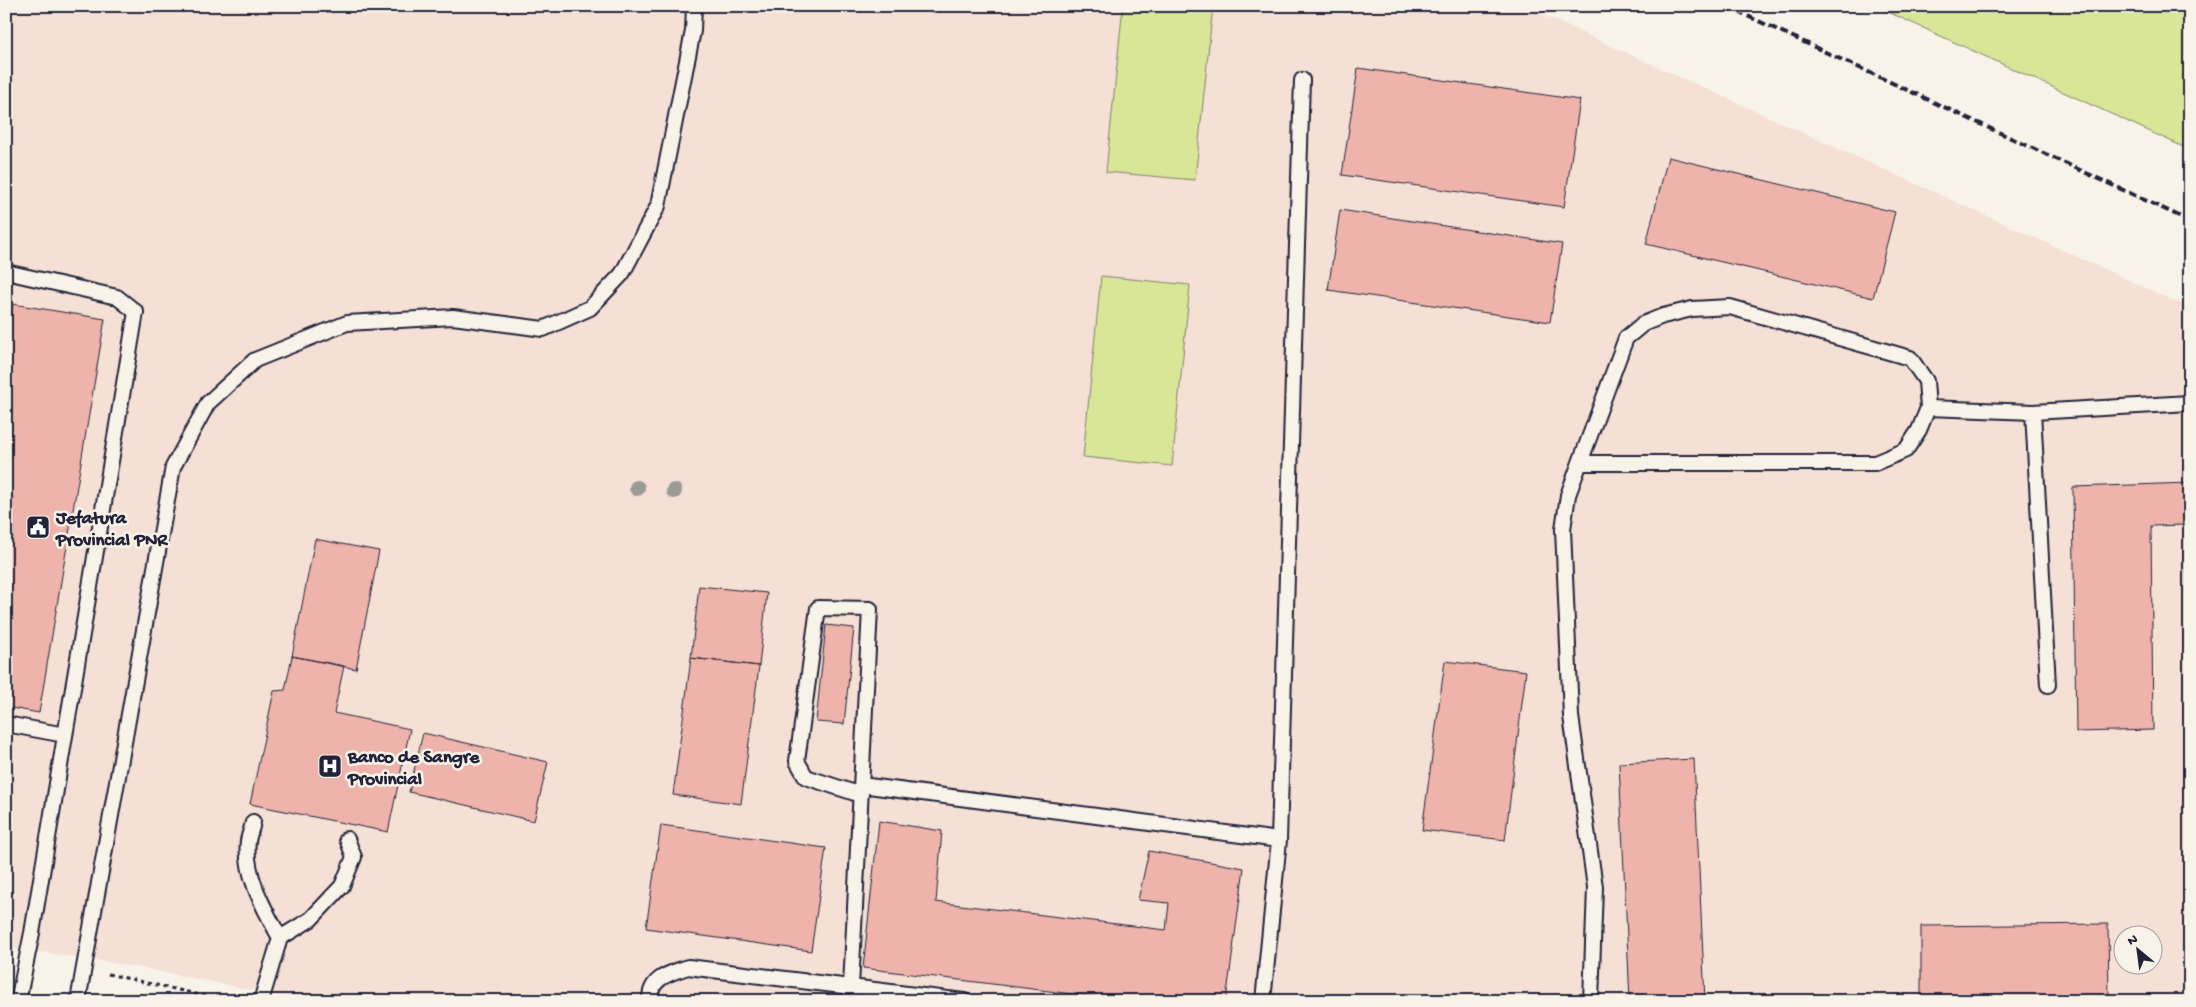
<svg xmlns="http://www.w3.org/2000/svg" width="2196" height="1007" viewBox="0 0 2196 1007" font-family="'Gochi Hand',sans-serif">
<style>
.built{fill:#f4e0d5;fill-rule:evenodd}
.green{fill:#d9e597;stroke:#7e8469}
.building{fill:#eeb3aa;stroke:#22223b}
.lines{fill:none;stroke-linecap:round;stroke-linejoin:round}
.service-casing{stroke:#22223b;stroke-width:18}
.path{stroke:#22223b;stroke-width:3;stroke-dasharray:4 4;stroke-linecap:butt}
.service{stroke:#f7f3e8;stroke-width:14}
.rail{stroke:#22223b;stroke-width:4;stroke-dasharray:8 4;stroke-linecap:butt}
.tree{fill:#9b9b96}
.labels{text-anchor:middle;stroke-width:5;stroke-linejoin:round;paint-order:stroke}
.poi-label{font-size:19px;font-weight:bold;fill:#22223b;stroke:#f7f3e8;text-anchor:start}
</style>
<rect width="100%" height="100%" fill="#f7f3e8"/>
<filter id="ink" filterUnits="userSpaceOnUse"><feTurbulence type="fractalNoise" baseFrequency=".02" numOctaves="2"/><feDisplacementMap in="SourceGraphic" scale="10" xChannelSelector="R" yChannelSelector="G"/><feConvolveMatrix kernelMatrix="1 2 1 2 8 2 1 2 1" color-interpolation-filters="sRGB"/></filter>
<g filter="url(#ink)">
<path class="built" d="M6,6H1523L2190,308V1001H309L126,965L6,947ZM2124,934H2154V964H2124Z"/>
<path class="green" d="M1123,6H1213L1195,180L1106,172Z
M1875,6H2190V150Z
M1101,276L1190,285L1172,466L1083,457Z"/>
<path class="building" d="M1358,68L1580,100L1564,207L1342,175Z
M1668,157L1895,212L1873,298L1646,244Z
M1340,210L1562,244L1550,322L1328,290Z
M13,304L105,319L39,713L6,707V346Z
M2190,483V690L2185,525L2151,526L2153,730L2076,732L2073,487Z
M315,539L379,551L356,669L292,656Z
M699,586L767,593L759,666L691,658Z
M826,625L854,628L844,724L816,722Z
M292,656L344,666L334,713L410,729L388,832L250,804L274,691L285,690Z
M691,658L759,666L741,804L673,795Z
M1445,661L1526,671L1505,840L1422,830Z
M423,733L548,762L534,821L409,792Z
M1694,759L1705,1001H1630L1619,763Z
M879,821L942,831L936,902L1166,930L1169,903L1138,900L1149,851L1244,868L1226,1001H1129L863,968Z
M661,825L826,848L811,951L646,928Z
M2108,924L2109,1001H1921V926Z"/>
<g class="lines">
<g class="service-casing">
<path id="service" d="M6,272L117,297L136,312L32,933L18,1001
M1928,408L2033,412L2048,685
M2033,412L2190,403
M1581,463H1875L1906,450L1919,430L1928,408L1926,381L1910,358L1730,307L1692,309L1663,316L1643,324L1626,338L1568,495L1563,529L1571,716L1595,887L1591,1001
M6,724L65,735
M861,785L1279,840
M253,822C252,828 249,835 248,841C244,875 265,910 280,938L261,1001
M280,938L311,919L342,886L354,857L347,839
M78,1001L173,467L208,403L255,360L347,323L453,317L543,329L590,308L622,274L658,206L693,31L694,6
M650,1001C649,978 670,973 688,967L964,1001
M850,1001L851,987L870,609L818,608L797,761L806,777L861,795
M1263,1001L1279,840L1302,80"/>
</g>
<path class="path" d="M108,974L227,1001"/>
<use href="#service" class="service"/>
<path class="rail" d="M1726,6L2190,221"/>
</g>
<g class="tree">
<circle cx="637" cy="488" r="8"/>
<circle cx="674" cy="491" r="8"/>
</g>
</g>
<defs>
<g id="civic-square" transform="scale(1.25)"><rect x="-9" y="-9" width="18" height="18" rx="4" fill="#22223b" stroke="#f7f3e8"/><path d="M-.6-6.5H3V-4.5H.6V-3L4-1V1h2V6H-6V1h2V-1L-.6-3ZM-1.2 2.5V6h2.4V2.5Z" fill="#fff"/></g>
<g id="hospital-square" transform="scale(1.25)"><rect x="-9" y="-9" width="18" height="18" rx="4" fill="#22223b" stroke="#f7f3e8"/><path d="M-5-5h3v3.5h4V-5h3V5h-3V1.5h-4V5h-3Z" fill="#fff"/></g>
</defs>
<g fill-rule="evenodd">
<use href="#civic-square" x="38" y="527"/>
<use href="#hospital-square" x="330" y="766"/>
</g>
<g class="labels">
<g class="poi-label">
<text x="56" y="523">Jefatura<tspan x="56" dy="22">Provincial PNR</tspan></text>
<text x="348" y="762">Banco de Sangre<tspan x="348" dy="22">Provincial</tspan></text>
</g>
</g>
<rect width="2196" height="1007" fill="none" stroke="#f7f3e8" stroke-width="25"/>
<rect x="12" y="12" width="2171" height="982" fill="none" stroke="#22223b" stroke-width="2" filter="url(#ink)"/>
<g transform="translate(2138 950) rotate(331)"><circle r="24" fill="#f7f3e8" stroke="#a29fa3"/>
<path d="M0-4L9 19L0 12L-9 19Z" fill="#22223b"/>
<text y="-8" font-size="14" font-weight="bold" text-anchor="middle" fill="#22223b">N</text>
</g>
</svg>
